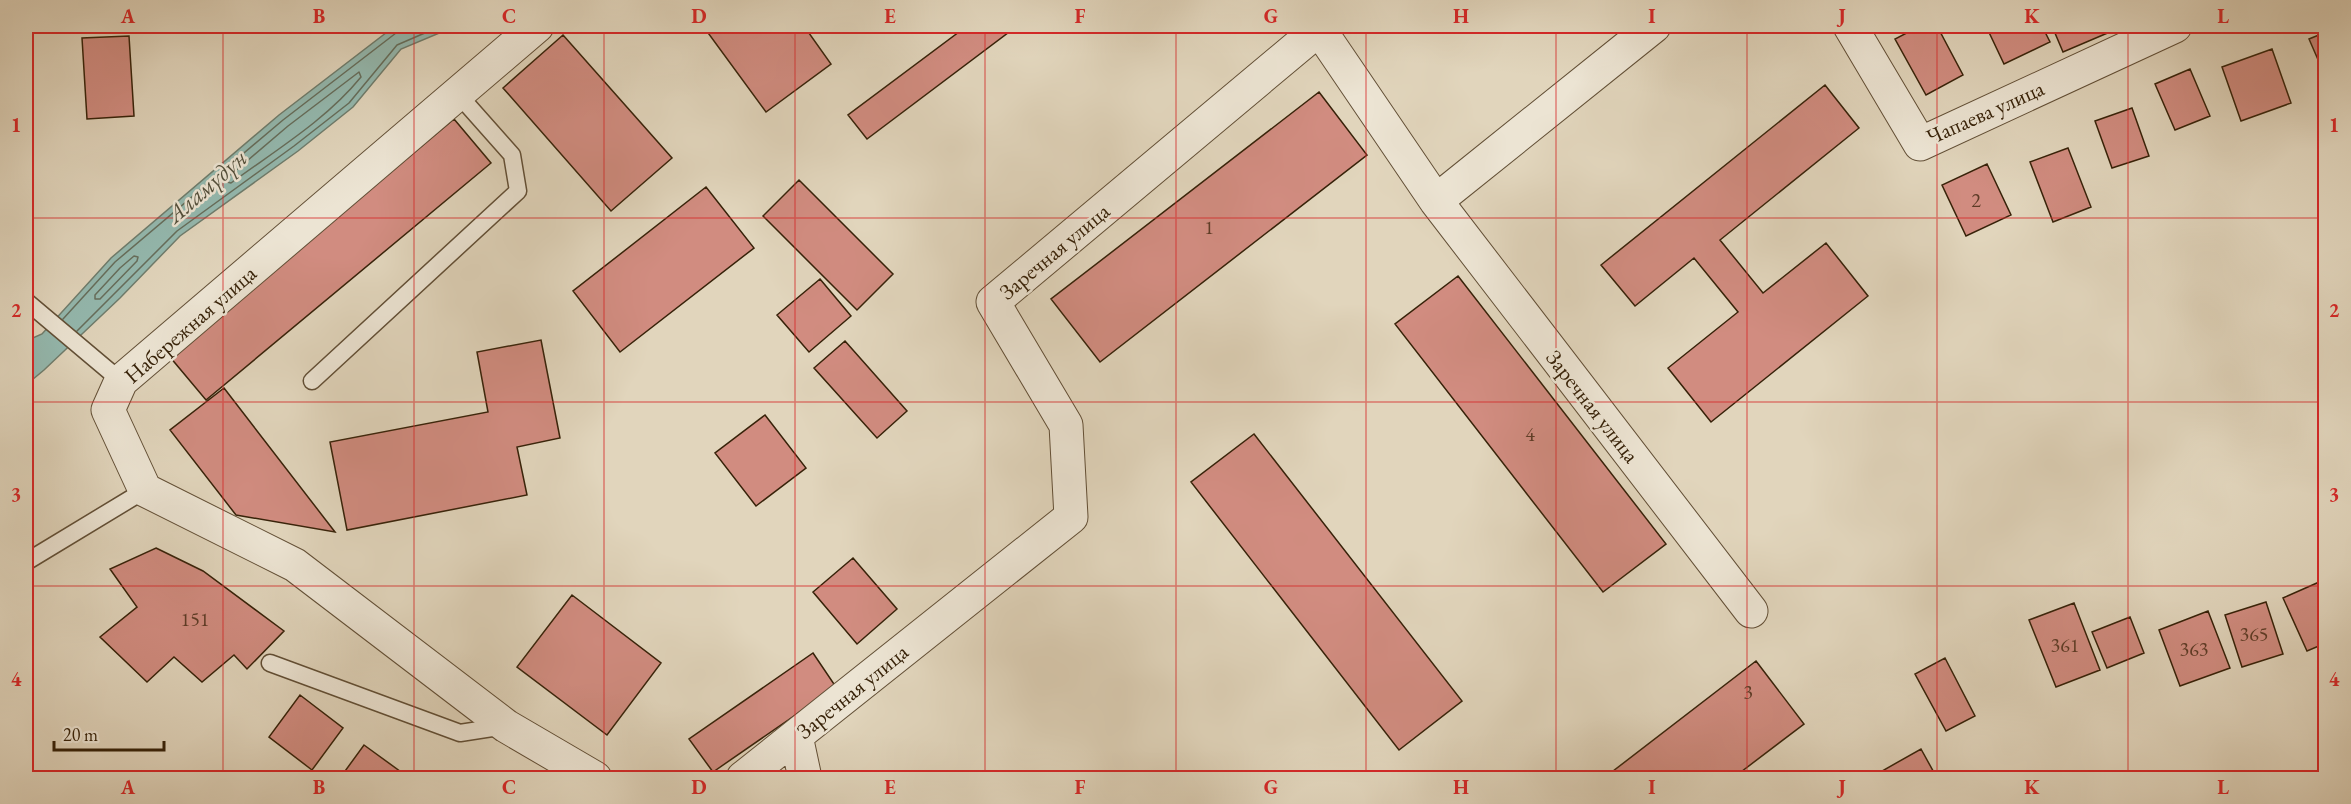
<svg xmlns="http://www.w3.org/2000/svg" width="2351" height="804" viewBox="0 0 2351 804" font-family="'EB Garamond',serif">
<style>
.water{fill:#94b9af;stroke:#6f7d6d;stroke-width:1.5}
.lines{fill:none;stroke-linecap:round;stroke-linejoin:round}
.shore{stroke:#666e5c;stroke-width:1.5}
.building{fill:#d18c80;stroke:#372209;stroke-width:1.5}
.service-casing{stroke:#624f36;stroke-width:19}
.minor-casing{stroke:#624f36;stroke-width:35}
.service{stroke:#ece4d3;stroke-width:16}
.minor{stroke:#ece4d3;stroke-width:33}
.grid{fill:none;stroke:#d62828;stroke-width:1.5;stroke-opacity:0.55}
.labels{text-anchor:middle;stroke-width:5;stroke-linejoin:round;paint-order:stroke}
.number-label{font-size:20px;fill:#5e3c27}
.street-label{font-size:22px;fill:#372209;stroke:#ece4d3}
.water-label{font-size:24px;font-style:italic;fill:#534f3b;stroke:#ece4d3}
.neatline{fill:none;stroke:#d62828;stroke-width:2}
.grid-label{font-size:20px;text-anchor:middle;font-weight:bold;fill:#d62828}
</style>
<rect width="100%" height="100%" fill="#e1d5bc"/>
<filter id="stains"><feTurbulence type="fractalNoise" baseFrequency=".00333" numOctaves="4"/><feColorMatrix values="0 0 0 0 .2 0 0 0 0 .09 0 0 0 0 .02 0 0 0 .5 -.17"/></filter>
<radialGradient id="worn" r=".72"><stop offset=".6" stop-color="#630" stop-opacity="0"/><stop offset="1" stop-color="#630" stop-opacity=".3"/></radialGradient>
<path class="water" d="M395,26H456L401,49L353,107L298,151L180,236L120,298L44,370L26,385V341L42,334L111,258L279,115Z"/>
<g class="lines">
<path class="shore" d="M359,72L361,77C326,120 276,150 231,183L227,182V178L288,126Z
M134,256L138,257L137,261L100,299H95V295L120,268Z
M63,319L115,262L283,120L396,33L398,26
M77,331L177,231L294,146L349,103L397,45L441,26"/>
</g>
<path class="building" d="M703,26H804L831,64L766,112Z
M967,26H1017L867,139L848,115Z
M1920,26H1937L1963,75L1926,95L1895,39Z
M1986,26H2042L2050,42L2004,64Z
M2052,26H2124L2063,52Z
M2326,32V78L2309,39Z
M563,35L672,158L611,211L503,88Z
M129,36L134,116L87,119L82,38Z
M2272,49L2291,103L2241,121L2222,67Z
M2190,69L2210,116L2175,130L2155,84Z
M1825,85L1859,128L1720,240L1763,293L1826,243L1868,296L1711,422L1668,368L1738,312L1694,258L1635,306L1601,265Z
M1319,92L1367,155L1100,362L1051,299Z
M2132,108L2149,156L2112,168L2095,121Z
M454,119L491,163L206,400L170,357Z
M2068,148L2091,207L2053,222L2030,162Z
M1987,164L2011,215L1966,236L1942,185Z
M799,180L893,274L857,310L763,216Z
M706,187L754,248L620,352L573,291Z
M1458,276L1666,544L1603,592L1395,324Z
M820,279L851,316L809,352L777,315Z
M541,340L560,438L517,447L527,495L347,530L330,442L488,412L477,352Z
M845,341L907,411L877,438L814,368Z
M224,388L335,532L236,515L170,430Z
M765,415L806,468L756,506L715,453Z
M1254,434L1462,701L1399,750L1191,482Z
M156,548L203,571L284,631L247,669L234,655L202,682L174,657L147,682L100,637L137,607L110,569Z
M853,558L897,609L857,644L813,592Z
M2326,579V643L2307,651L2283,598Z
M572,595L661,663L607,735L517,667Z
M2266,602L2283,654L2242,667L2225,615Z
M2074,603L2100,670L2056,687L2029,620Z
M2208,611L2230,668L2180,686L2159,630Z
M2130,617L2144,653L2107,668L2092,632Z
M813,653L836,687L713,772L689,739Z
M1945,658L1975,716L1946,731L1915,674Z
M1756,661L1804,724L1733,778H1604Z
M300,695L343,728L312,770L269,737Z
M364,745L408,777L407,778H340Z
M1921,749L1937,778H1876L1875,775Z"/>
<g class="lines">
<g class="service-casing">
<path id="service" d="M26,301L121,381
M312,381L518,191L512,155L457,93
M26,562L145,490
M270,663L460,733L505,726"/>
</g>
<g class="minor-casing">
<path id="minor" d="M537,26L121,381L108,410L145,490L295,565L506,726L595,778
M1850,26L1920,144L2175,26
M1436,201L1654,26
M796,736L805,778
M743,778L1071,517L1066,425L993,302L1319,29L1436,201L1751,611"/>
</g>
<use href="#service" class="service"/>
<use href="#minor" class="minor"/>
</g>
<path class="grid" d="M223,26V778M414,26V778M604,26V778M795,26V778M985,26V778M1176,26V778M1366,26V778M1556,26V778M1747,26V778M1937,26V778M2128,26V778M26,218H2326M26,402H2326M26,586H2326"/>
<g class="labels">
<g class="number-label">
<text x="1976" y="207">2</text>
<text x="1209" y="234">1</text>
<text x="1530" y="441">4</text>
<text x="195" y="626">151</text>
<text x="2254" y="641">365</text>
<text x="2065" y="652">361</text>
<text x="2194" y="656">363</text>
<text x="1748" y="699">3</text>
</g>
<g class="street-label">
<text transform="translate(1985 112) rotate(-24)" y="8">Чапаева улица</text>
<text transform="translate(1054 251) rotate(-40)" y="8">Заречная улица</text>
<text transform="translate(190 324) rotate(-41)" y="8">Набережная улица</text>
<text transform="translate(1593 406) rotate(52)" y="8">Заречная улица</text>
<text transform="translate(852 691) rotate(-39)" y="8">Заречная улица</text>
</g>
<g class="water-label">
<text transform="translate(207 186) rotate(-41)" y="8">Аламүдүн</text>
</g>
</g>
<rect width="2351" height="804" fill="none" stroke="#e1d5bc" stroke-width="66"/>
<path d="M54 741v9h110v-9" fill="none" stroke="#372209" stroke-width="3"/>
<text x="63" y="741" font-size="18" fill="#372209" stroke="#ece4d3" stroke-width="4.5" paint-order="stroke">20 m</text>
<rect x="33" y="33" width="2285" height="738" class="neatline"/>
<g class="grid-label">
<text x="128" y="23">A</text>
<text x="319" y="23">B</text>
<text x="509" y="23">C</text>
<text x="699" y="23">D</text>
<text x="890" y="23">E</text>
<text x="1080" y="23">F</text>
<text x="1271" y="23">G</text>
<text x="1461" y="23">H</text>
<text x="1652" y="23">I</text>
<text x="1842" y="23">J</text>
<text x="2032" y="23">K</text>
<text x="2223" y="23">L</text>
<text x="16" y="132">1</text>
<text x="2334" y="132">1</text>
<text x="16" y="317">2</text>
<text x="2334" y="317">2</text>
<text x="16" y="501">3</text>
<text x="2334" y="501">3</text>
<text x="16" y="686">4</text>
<text x="2334" y="686">4</text>
<text x="128" y="794">A</text>
<text x="319" y="794">B</text>
<text x="509" y="794">C</text>
<text x="699" y="794">D</text>
<text x="890" y="794">E</text>
<text x="1080" y="794">F</text>
<text x="1271" y="794">G</text>
<text x="1461" y="794">H</text>
<text x="1652" y="794">I</text>
<text x="1842" y="794">J</text>
<text x="2032" y="794">K</text>
<text x="2223" y="794">L</text>
</g>
<rect width="100%" height="100%" filter="url(#stains)"/>
<rect width="100%" height="100%" fill="url(#worn)"/>
</svg>
